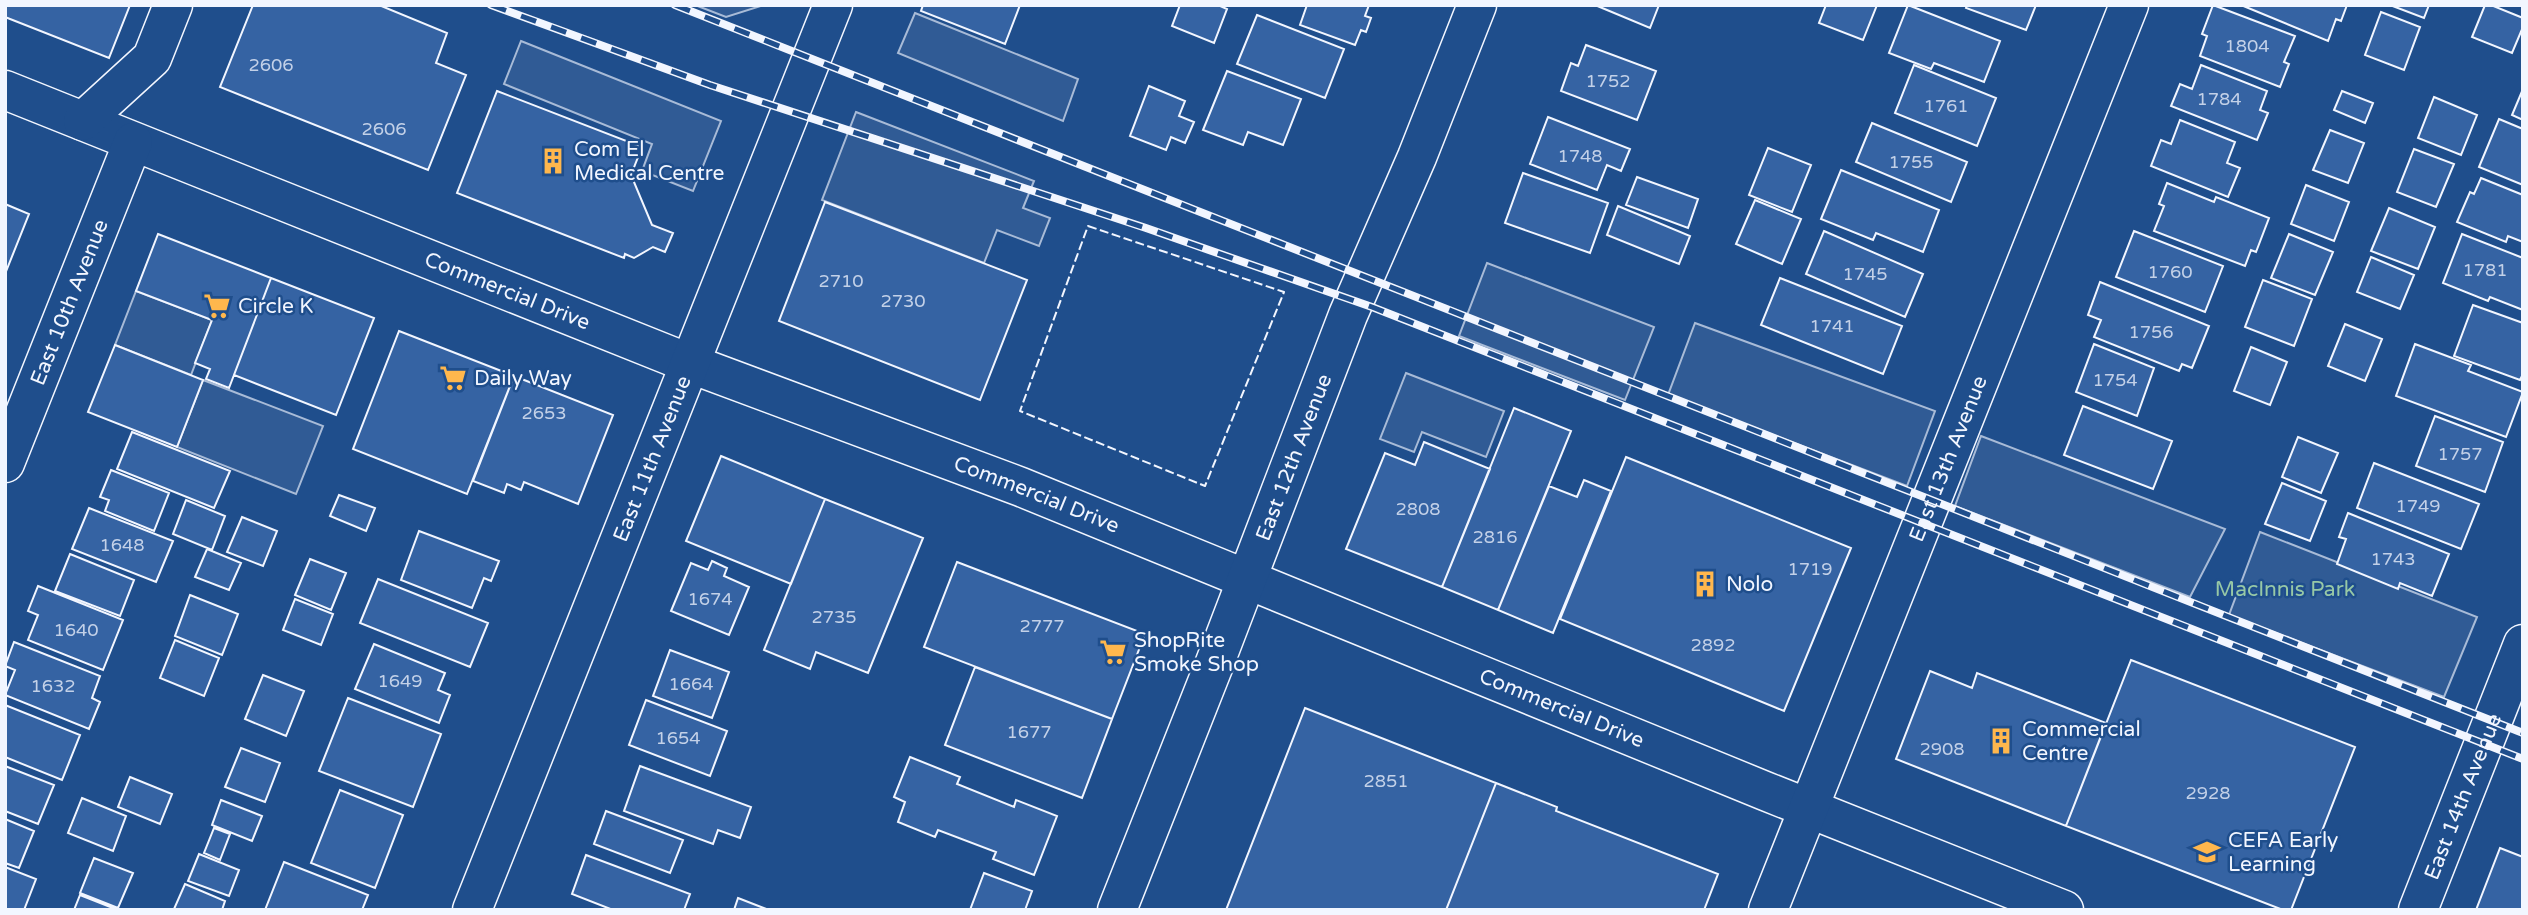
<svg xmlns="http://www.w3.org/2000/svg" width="2528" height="915" viewBox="0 0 2528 915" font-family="'Varela Round',sans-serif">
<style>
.built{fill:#305b95;stroke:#a8bbd7;stroke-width:2}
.building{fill:#3563a3;stroke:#f2f6ff;stroke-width:2}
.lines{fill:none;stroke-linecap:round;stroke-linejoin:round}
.minor-casing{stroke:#f2f6ff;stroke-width:41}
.minor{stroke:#1f4e8c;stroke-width:38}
.rail-casing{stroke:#f2f6ff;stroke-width:8}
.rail{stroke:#1f4e8c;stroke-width:5;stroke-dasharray:16;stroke-linecap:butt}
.fence{stroke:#f2f6ff;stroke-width:2;stroke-dasharray:9 3.5;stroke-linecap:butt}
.labels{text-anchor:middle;stroke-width:5;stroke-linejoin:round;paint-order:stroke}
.number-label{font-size:18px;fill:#c3d1e8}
.poi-label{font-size:21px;fill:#f2f6ff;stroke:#1f4e8c;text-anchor:start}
.street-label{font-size:21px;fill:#f2f6ff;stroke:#1f4e8c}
.park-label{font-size:21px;fill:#97c8a6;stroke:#1f4e8c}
</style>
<rect width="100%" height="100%" fill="#1f4e8c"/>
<path class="built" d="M695,5H764L726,17Z
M915,13L1078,79L1063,121L898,53Z
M521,41L721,121L693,191L642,171L652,144L504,84Z
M856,112L1034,181L1023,208L1050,218L1039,246L997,230L984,263L822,200Z
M1487,263L1654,327L1625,400L1459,336Z
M136,291L212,320L191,375L115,345Z
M1695,323L1935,411L1907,486L1668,395Z
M1406,373L1504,411L1486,457L1422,432L1414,452L1380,439Z
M203,380L323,426L296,494L177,447Z
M1981,436L2225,529L2190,597L1955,506Z
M2260,532L2477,617L2444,697L2229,615Z"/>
<path class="building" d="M5,5H130L109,58L5,17Z
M253,5H379L447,33L436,63L466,75L428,170L220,87Z
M923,5H1020L1005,44L921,11Z
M1180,5H1218L1227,9L1214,43L1172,26Z
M1307,5H1369L1365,16L1371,18L1366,32L1361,30L1355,45L1300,25Z
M1595,5H1659L1650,28Z
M1826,5H1877L1863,40L1819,23Z
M1908,5L2000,41L1984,82L1934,63L1931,69L1889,53Z
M1967,5H2036L2026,30L1966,8Z
M2213,5L2295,36L2284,62L2289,64L2280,87L2200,56L2207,36L2202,34Z
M2241,5H2347L2341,21L2336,19L2328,41Z
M2390,5H2429L2424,18Z
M2485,5H2491L2523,18V27L2512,53L2472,37Z
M2381,12L2420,27L2404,70L2365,55Z
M1257,15L1344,49L1325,98L1237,64Z
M1586,45L1656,71L1637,120L1561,91L1571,63L1578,66Z
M1914,65L1996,98L1977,146L1895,113Z
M2201,65L2267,91L2260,110L2268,113L2257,140L2171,106L2180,84L2192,89Z
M1227,71L1301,99L1283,145L1248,132L1243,145L1203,130Z
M1149,86L1185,101L1179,116L1194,122L1185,143L1171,137L1166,150L1130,136Z
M2523,89V120L2512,115Z
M497,91L642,147L631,175L652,225L673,233L665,252L653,247L634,258L625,254L624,258L457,193Z
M2342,91L2373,103L2365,123L2334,110Z
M2434,97L2477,115L2461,155L2418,138Z
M1548,117L1630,149L1621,171L1607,165L1597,190L1530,164Z
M2499,119L2523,129V185L2479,167Z
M2180,120L2235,142L2227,163L2240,168L2228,197L2151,166L2161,140L2171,144Z
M1872,123L1967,162L1951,202L1856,162Z
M2330,130L2364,143L2348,183L2313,170Z
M1768,148L1811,165L1792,212L1749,195Z
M2414,149L2454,164L2436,207L2397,192Z
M1841,170L1939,210L1923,252L1876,233L1873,240L1821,219Z
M1523,173L1608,203L1590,253L1505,223Z
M1637,177L1698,199L1688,228L1626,205Z
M2481,178L2523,195V242L2508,236L2506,242L2457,222L2470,192L2474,194Z
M2167,183L2214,202L2216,197L2269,218L2256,252L2251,250L2245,266L2154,231L2164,206L2159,204Z
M2306,185L2349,202L2334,241L2291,224Z
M1755,200L1801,219L1782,264L1736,244Z
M825,202L1027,280L980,400L779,321Z
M5,204L29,214L5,274Z
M1618,206L1690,236L1679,264L1607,235Z
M2389,208L2435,227L2418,269L2371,251Z
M1824,231L1923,274L1905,317L1806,274Z
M2134,231L2223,266L2205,312L2116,277Z
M158,234L271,278L229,388L206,379L210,369L195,363L212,320L136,291Z
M2289,234L2333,252L2315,295L2271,278Z
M2462,234L2523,258V310L2490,297L2488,301L2443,283Z
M2371,257L2414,275L2400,309L2357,292Z
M271,278L374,318L336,415L234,375Z
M1780,278L1902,326L1883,374L1761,325Z
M2263,280L2312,299L2294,346L2245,327Z
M2100,282L2209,326L2192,368L2182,364L2179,371L2094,337L2101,320L2088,315Z
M2473,305L2523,323V374L2520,380L2454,356Z
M2345,324L2382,339L2365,381L2328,366Z
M399,331L514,376L467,494L353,449Z
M2094,344L2154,368L2137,416L2076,392Z
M2415,344L2471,365L2468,371L2523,392L2506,437L2396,396Z
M115,345L203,380L177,447L88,412Z
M2251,347L2287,362L2270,405L2234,391Z
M514,376L613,415L578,504L524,482L521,490L507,484L504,493L473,481Z
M2083,406L2172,441L2153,489L2064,455Z
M1514,408L1571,431L1498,610L1442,587Z
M2435,416L2503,442L2485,492L2416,466Z
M132,432L230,471L214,508L117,469Z
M2298,437L2338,453L2321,493L2282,477Z
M1424,442L1490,469L1442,587L1346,549L1385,453L1415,465Z
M721,456L825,499L791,584L686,541Z
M1626,457L1851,548L1784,711L1560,619Z
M2374,463L2479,504L2461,549L2357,508Z
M111,470L169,493L154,531L105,511L109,500L100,497Z
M1584,480L1611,491L1553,633L1498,610L1549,486L1577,497Z
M2282,483L2326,501L2310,541L2265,524Z
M339,495L375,508L366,531L330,516Z
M825,499L923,538L868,673L816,652L810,669L764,650Z
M186,500L225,516L212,550L173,534Z
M89,508L173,541L156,582L72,549Z
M2348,513L2449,554L2432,596L2400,583L2398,589L2337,564L2346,539L2339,537Z
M242,517L277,531L263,566L227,552Z
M419,531L499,561L491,581L484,578L472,608L401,580Z
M207,549L241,563L229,590L195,577Z
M70,554L134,580L120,616L55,591Z
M310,559L346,573L331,610L295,595Z
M712,561L727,568L724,576L749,587L729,635L671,611L691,563L708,570Z
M957,562L1145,634L1112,719L924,647Z
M378,579L488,623L470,667L360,623Z
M38,586L123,620L103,670L28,640L38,615L28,611Z
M190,595L238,614L222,655L175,636Z
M295,599L333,614L321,645L283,630Z
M175,640L219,658L204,696L160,678Z
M14,642L100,676L92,698L100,702L89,729L5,695L15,670L5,666Z
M374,644L445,673L438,690L450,695L439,723L355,689Z
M670,650L729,672L712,718L653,696Z
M2131,660L2355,747L2291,910H2283L2066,826Z
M975,667L1112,719L1082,798L945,745Z
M1930,671L1972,688L1977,673L2106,723L2066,826L1896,759Z
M263,675L304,691L286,736L245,719Z
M348,698L441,734L413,807L319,771Z
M646,700L727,731L710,776L629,745Z
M5,705L80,735L62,780L5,757Z
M1305,708L1496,783L1446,910H1226Z
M241,748L280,763L265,802L225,787Z
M910,757L960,777L957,784L1014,807L1016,800L1057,816L1034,875L993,859L996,852L938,830L935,837L898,822L905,802L894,797Z
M5,766L54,785L38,824L5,811Z
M640,766L751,807L740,838L718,830L713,844L624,811Z
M130,777L172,794L160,824L118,807Z
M1496,783L1557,807L1556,811L1718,874L1704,910H1446Z
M340,790L403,815L375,888L311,863Z
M82,798L126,816L113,851L68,833Z
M221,800L262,816L252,841L212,825Z
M606,811L683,840L670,873L594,844Z
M5,819L34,831L19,868L5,863Z
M214,828L230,834L220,860L204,853Z
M2500,848L2523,857V910H2476Z
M199,854L239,870L229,896L188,881Z
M586,855L690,894L684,910H613L572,894Z
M94,858L133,873L118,908L80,893Z
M284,862L368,895L362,910H265Z
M5,867L36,879L24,910H5Z
M984,873L1032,891L1025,910H970Z
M185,884L225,901L222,910L174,909Z
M80,895L118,910H74Z
M738,898L769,910H734Z"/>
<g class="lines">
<g class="minor-casing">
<g id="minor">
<path id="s1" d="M5,90L691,364L1021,487L1765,791L2064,910"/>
<path d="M83,121L152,58L173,5"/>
<path id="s2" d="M5,463L133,142"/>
<path id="s3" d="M472,910L833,5"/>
<path id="s4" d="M1117,910L1214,665L1348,315L1417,157L1477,5"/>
<path id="s5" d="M1768,910L2129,5"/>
<path id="s6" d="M2418,910L2523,644"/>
</g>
</g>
<use href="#minor" class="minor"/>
<g class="rail-casing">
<path id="rail" d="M491,5L710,85L1146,228L1372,307L2523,759
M675,5L2523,733"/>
</g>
<use href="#rail" class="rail"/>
<path class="fence" d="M1088,226L1284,292L1205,486L1020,411Z"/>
</g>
<defs>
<g id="building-bare" transform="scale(2.1)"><path d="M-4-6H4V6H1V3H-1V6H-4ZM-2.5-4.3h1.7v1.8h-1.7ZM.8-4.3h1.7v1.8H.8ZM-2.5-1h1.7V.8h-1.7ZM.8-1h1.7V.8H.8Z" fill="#ffb74d" stroke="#1f4e8c" stroke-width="2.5" paint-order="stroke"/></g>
<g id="supermarket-bare" transform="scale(2.1)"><path d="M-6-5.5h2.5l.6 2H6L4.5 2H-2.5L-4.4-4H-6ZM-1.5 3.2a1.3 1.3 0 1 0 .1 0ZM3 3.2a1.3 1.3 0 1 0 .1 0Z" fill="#ffb74d" stroke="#1f4e8c" stroke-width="2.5" paint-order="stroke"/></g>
<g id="school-bare" transform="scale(2.1)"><path d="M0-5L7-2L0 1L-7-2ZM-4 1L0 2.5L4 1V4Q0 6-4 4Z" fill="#ffb74d" stroke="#1f4e8c" stroke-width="2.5" paint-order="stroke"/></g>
</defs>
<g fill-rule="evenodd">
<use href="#building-bare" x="553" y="161"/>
<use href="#supermarket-bare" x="217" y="306"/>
<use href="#supermarket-bare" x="453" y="378"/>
<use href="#building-bare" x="1705" y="584"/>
<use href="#supermarket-bare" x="1113" y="652"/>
<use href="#building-bare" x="2001" y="741"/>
<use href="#school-bare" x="2207" y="852"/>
</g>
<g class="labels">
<g class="number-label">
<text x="2247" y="52">1804</text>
<text x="271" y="71">2606</text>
<text x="1608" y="87">1752</text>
<text x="2219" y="105">1784</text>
<text x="1946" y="112">1761</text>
<text x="384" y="135">2606</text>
<text x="1580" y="162">1748</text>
<text x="1911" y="168">1755</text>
<text x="2485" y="276">1781</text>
<text x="2170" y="278">1760</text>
<text x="1865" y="280">1745</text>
<text x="841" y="287">2710</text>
<text x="903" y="307">2730</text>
<text x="1832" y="332">1741</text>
<text x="2151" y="338">1756</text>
<text x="2115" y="386">1754</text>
<text x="544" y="419">2653</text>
<text x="2460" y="460">1757</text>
<text x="2418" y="512">1749</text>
<text x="1418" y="515">2808</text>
<text x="1495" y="543">2816</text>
<text x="122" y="551">1648</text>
<text x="2393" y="565">1743</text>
<text x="1810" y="575">1719</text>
<text x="710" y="605">1674</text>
<text x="834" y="623">2735</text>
<text x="1042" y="632">2777</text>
<text x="76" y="636">1640</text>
<text x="1713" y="651">2892</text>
<text x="400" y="687">1649</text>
<text x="691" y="690">1664</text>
<text x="53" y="692">1632</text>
<text x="1029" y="738">1677</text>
<text x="678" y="744">1654</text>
<text x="1942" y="755">2908</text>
<text x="1386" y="787">2851</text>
<text x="2208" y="799">2928</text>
</g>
<g class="poi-label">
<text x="574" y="156">Com El<tspan x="574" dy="24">Medical Centre</tspan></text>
<text x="238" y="313">Circle K</text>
<text x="474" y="385">Daily Way</text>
<text x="1726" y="591">Nolo</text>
<text x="1134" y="647">ShopRite<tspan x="1134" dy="24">Smoke Shop</tspan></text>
<text x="2022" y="736">Commercial<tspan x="2022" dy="24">Centre</tspan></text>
<text x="2228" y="847">CEFA Early<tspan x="2228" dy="24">Learning</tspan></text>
</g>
<g class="street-label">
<text dy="7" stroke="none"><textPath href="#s1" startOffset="541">Commercial Drive</textPath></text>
<text dy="7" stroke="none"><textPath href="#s2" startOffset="173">East 10th Avenue</textPath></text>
<text dy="7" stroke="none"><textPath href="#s4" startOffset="486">East 12th Avenue</textPath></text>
<text dy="7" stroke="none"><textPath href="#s3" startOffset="486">East 11th Avenue</textPath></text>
<text dy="7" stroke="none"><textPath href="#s5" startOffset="486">East 13th Avenue</textPath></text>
<text dy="7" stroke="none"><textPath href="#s1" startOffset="1108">Commercial Drive</textPath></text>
<text dy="7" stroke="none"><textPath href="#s1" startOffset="1675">Commercial Drive</textPath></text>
<text dy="7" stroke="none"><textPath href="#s6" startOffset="122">East 14th Avenue</textPath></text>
</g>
<g class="park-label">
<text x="2285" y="596">MacInnis Park</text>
</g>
</g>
<rect width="2528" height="915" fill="none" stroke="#f2f6ff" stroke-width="14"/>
</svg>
